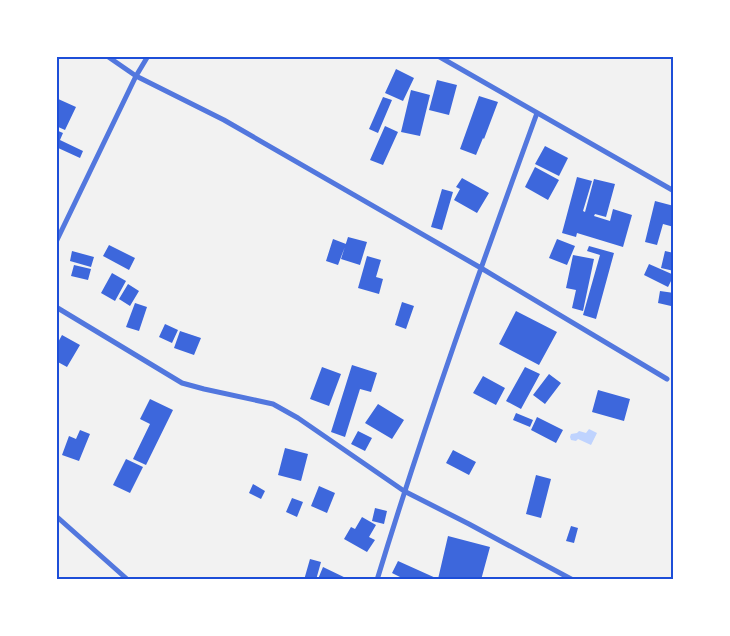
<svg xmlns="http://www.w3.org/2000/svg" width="730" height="636" viewBox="0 0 730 636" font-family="Arial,sans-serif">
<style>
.water{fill:#bfd3fe}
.building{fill:#3d67dc}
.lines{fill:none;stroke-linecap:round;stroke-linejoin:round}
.minor{stroke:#5277de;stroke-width:5}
.neatline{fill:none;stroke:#1d4ed8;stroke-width:2}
</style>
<rect width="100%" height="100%" fill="#f2f2f2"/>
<path class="water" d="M589,429L597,433L591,445L578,439L576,441L571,440L570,437L571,434L577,433L579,431L586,433Z"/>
<path class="building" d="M396,69L414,78L403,101L385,93Z
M437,80L457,85L449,115L429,110Z
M411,90L430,95L420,136L401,132Z
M479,96L498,102L484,139L483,138L476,155L460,149Z
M383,97L392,100L378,133L369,129Z
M56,98L76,107L65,130L56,126Z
M385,126L398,132L383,165L370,160Z
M56,130L63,133L60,140L83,151L80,158L56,147Z
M545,146L568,158L559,176L535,164Z
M535,167L559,180L548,200L525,187Z
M577,177L592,181L583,211L585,212L594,179L615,184L606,217L595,214L594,216L610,221L613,209L632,215L623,247L577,233L576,237L562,233Z
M462,178L489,193L477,213L454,200L460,189L456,187Z
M442,189L453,192L442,230L431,227Z
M655,201L674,206V227L663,224L657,245L645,242Z
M348,237L367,242L360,265L341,259Z
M333,239L346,244L338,265L326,261Z
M557,239L575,246L567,265L549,258Z
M109,245L135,258L129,270L103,256Z
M589,246L614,253L596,319L583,315L600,255L587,251Z
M72,251L94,257L91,267L70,261Z
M665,251L674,253V271L661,268Z
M573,255L594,259L583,311L572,308L576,290L566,288Z
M367,256L381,260L376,277L383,279L379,294L358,288Z
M649,264L674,275L668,287L644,275Z
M74,265L91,269L88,280L71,276Z
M112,273L126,281L115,301L101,293Z
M128,284L139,291L130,306L119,299Z
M660,291L674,293L671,306L658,303Z
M402,302L414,306L406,329L395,325Z
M135,303L147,307L139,331L126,327Z
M516,311L557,332L539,365L499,344Z
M165,324L178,330L172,343L159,337Z
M180,331L201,338L194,355L174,348Z
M62,335L80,345L67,367L56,361V346Z
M352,365L377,373L371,392L360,389L345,437L331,432Z
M322,367L341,374L329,406L310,399Z
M525,367L540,374L521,409L506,401Z
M549,374L561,383L545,404L533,395Z
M483,376L505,388L496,405L473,393Z
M598,390L630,399L624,421L592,412Z
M150,399L173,410L146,465L133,459L150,424L140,419Z
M378,404L404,420L392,439L365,423Z
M516,413L533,420L530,427L513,420Z
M537,417L563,430L556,443L531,430Z
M80,430L90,434L79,461L62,455L69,436L76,439Z
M358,431L372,438L365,451L351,444Z
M285,448L308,454L301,481L278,475Z
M453,450L476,462L469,475L446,463Z
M126,459L143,467L130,493L113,485Z
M536,475L551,479L541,518L526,514Z
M253,484L265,491L261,499L249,493Z
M319,486L335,493L327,513L311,506Z
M292,498L303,502L297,517L286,512Z
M375,508L387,511L384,524L372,521Z
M362,517L376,525L369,537L375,540L367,552L344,539L351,527L355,529Z
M571,526L578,528L574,543L566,541Z
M448,536L490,547L481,580H406L392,573L398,561L438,579Z
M310,559L321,562L316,580H304Z
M323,567L350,580H320L318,579Z"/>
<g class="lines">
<path class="minor" d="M107,56L136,76L224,120L481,268L667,379
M438,56L674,191
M56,242L136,76L148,56
M56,307L182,383L204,389L273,404L298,418L404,491L469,524L573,580
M56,516L128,580
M377,580C425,422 481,267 537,113"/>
</g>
<rect width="730" height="636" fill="none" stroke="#ffffff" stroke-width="115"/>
<rect x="58" y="58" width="614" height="520" class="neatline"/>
</svg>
